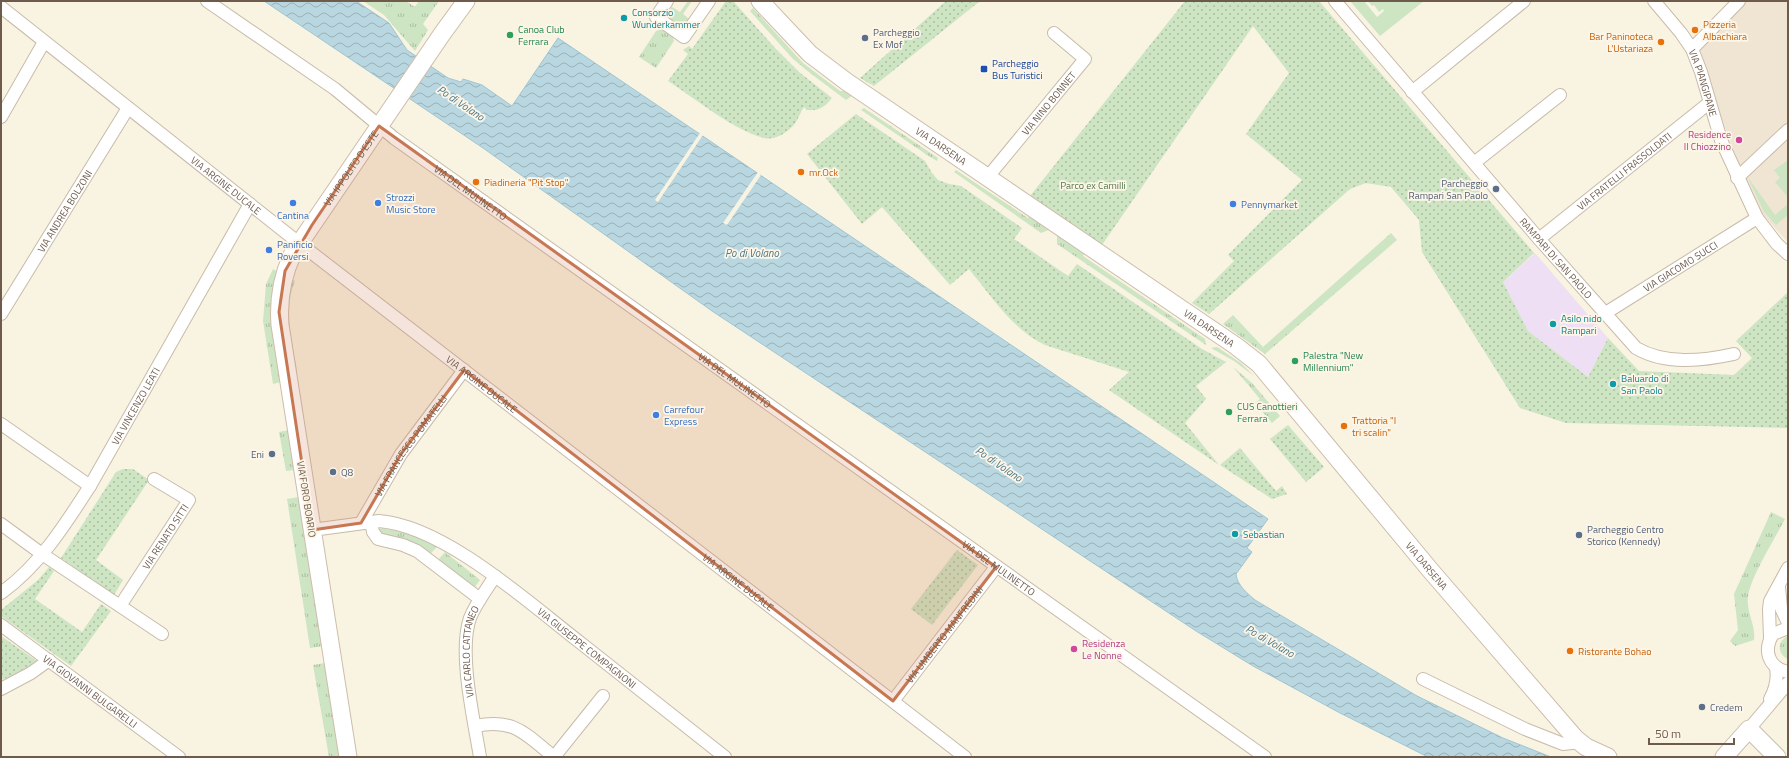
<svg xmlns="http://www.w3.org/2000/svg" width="1789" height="758" viewBox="0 0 1789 758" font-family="'Titillium Web',sans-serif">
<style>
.residential{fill:#f0e5d2}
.education{fill:#efdff5}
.grass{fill:url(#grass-tufts)}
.park{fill:url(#park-dots)}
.garden{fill:#cde5c3}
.water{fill:url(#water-waves);stroke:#a1c5d1}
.pier{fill:#f9f3e2}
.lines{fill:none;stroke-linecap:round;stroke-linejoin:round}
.street-casing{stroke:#c8bbaa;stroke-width:14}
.secondary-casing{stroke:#cebdab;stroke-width:19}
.street{stroke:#fff;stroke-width:12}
.secondary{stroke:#fff;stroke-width:17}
.marked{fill:#c77852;fill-opacity:0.2;stroke:#c77852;stroke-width:3;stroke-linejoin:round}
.culture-dot{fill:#0f9aa8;stroke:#fdf6e8;stroke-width:1.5}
.food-dot{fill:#e8710a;stroke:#fdf6e8;stroke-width:1.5}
.leisure-dot{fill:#2e9e5b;stroke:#fdf6e8;stroke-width:1.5}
.service-dot{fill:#5c6f8a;stroke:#fdf6e8;stroke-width:1.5}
.transit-dot{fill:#1a4fb4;stroke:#fdf6e8;stroke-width:1.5}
.hotel-dot{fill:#d1479c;stroke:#fdf6e8;stroke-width:1.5}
.shop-dot{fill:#3f7fe0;stroke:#fdf6e8;stroke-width:1.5}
.labels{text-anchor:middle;stroke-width:3.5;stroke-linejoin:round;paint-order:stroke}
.culture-label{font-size:10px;fill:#0d838f;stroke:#fdf6e8;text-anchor:start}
.food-label{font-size:10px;fill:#c56008;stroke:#fdf6e8;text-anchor:start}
.leisure-label{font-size:10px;fill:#27864d;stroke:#fdf6e8;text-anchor:start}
.service-label{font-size:10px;fill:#4e5e75;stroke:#fdf6e8;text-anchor:start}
.transit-label{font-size:10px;fill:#164399;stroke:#fdf6e8;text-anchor:start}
.street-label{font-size:10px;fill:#6e5b4b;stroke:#fdf6e8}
.hotel-label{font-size:10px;fill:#b23c85;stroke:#fdf6e8;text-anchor:end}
.park-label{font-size:10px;fill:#527948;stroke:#fdf6e8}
.shop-label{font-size:10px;fill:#366cbe;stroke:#fdf6e8;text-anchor:start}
.water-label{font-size:11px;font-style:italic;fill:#4c7786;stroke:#fdf6e8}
</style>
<defs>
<pattern id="grass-tufts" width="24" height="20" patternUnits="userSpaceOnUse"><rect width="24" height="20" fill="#cde5c3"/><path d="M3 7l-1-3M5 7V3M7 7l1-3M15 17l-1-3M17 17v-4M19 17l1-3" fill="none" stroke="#abbda0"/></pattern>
<pattern id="park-dots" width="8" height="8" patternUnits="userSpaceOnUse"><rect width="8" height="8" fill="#cde5c3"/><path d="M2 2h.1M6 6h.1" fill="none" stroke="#abbda0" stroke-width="1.8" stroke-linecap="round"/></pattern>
<pattern id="water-waves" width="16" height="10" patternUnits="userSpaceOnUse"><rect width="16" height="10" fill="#b9d7e0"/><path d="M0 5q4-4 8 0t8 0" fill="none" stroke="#9bb1b8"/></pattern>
</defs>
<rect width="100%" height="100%" fill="#f9f3e2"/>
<path class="residential" d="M1745,1H1788V242L1763,215L1740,166L1715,102L1697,48Z"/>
<path class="education" d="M1535,253L1608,338L1588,377L1528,331L1503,282Z"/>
<path class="grass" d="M363,1H406L415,7L419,1H439L423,24L428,30L415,51L384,15Z
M688,1H692L683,14L689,19L685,25L680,26L668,18V12L672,7L680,12Z
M753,8L803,63L840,91H846L853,95L846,100L810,73L793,59L750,11Z
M662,29L673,37L674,41L656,68L639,57L656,31Z
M864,108L938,158L937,161L927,155L861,110Z
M956,170L1028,218L1030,215L1051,229L1041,233L954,172Z
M1391,233L1397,240L1265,354L1223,324L1233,315L1263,347Z
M1057,234L1085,252L1083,256L1205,339L1206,345L1057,244Z
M273,269L281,274L285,381L273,384L263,321L266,284Z
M288,277L295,281C283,310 292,341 297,370L291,372L282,316Z
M1217,347L1241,363L1254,376L1234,361L1211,348Z
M1233,367L1252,383L1280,416L1272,423L1255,403L1260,399Z
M289,430L295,470L286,471L279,432Z
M299,497L323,646L310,648L287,499Z
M1771,512L1785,519C1775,538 1750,578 1748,597C1746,612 1756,625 1754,640L1735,646L1730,641L1738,630L1734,594Z
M384,528L412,535L437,547L430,554L381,537L377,529Z
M445,552L480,580L474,588L438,560Z
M1788,636V659C1777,654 1777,641 1788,636Z
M325,663L340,757H329L313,665Z"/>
<path class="park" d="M726,1H733L775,48L799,72L832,98C825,107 819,111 807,110L804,107C798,116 797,125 787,131C781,136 772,140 764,138C733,130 696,99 668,81L688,54L683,50L689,46L692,49Z
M946,1H980L874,86L860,78Z
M1185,1H1319L1534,253L1503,282L1528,331L1588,377L1608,338L1639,371L1734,375L1752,358L1736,341L1788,292V428L1566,423L1520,408L1422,252L1419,220L1391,187L1366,183L1350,189L1209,314L1192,303L1234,261L1228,255L1302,180L1246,134L1289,73L1253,26L1102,245L1030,196Z
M856,114L925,161L932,173L938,180L949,184L961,186L1022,228L1014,239L1068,276L1077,264L1202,349L1226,362L1196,386L1206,399L1185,423L1219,465L1109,390L1129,372L1045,345C1012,329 992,297 969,269L950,285L882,207L862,224L807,154Z
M1288,425L1324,467L1306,482L1270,439Z
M1240,448L1276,491L1282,486L1287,494L1272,499L1220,465Z
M123,469H133L149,480L96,560L123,580L114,595L61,558L116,472Z
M957,550L978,565L932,625L911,609Z
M49,567L54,571L35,599L82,632L101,604L111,611L71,666L1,616V610L38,580Z
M1,636L37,661L14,675L1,680Z"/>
<path class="garden" d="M1350,1H1364L1377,17L1384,11L1383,9L1379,12L1374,5L1372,6L1368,1H1424L1380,36Z
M1788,160V197L1775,182L1780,178L1774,170Z
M1747,176L1775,215L1788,204V215L1776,225L1764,212Z"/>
<path class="water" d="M264,1H356L389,23L407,50L448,78L461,82L463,79L482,85L512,106L558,38L1268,519L1247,548L1252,552L1236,574C1237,585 1247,593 1255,600L1417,696L1503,738L1551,757H1428L1340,713L1253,666L1196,631L712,311L483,148Z"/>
<path class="pier" d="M700,133L703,135L658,202L655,200Z
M758,172L761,175L727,225L723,223Z"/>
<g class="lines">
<g class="street-casing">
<g id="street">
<path id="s1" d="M207,1L335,89L394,138L1265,757"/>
<path d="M667,1L656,17L684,37L709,1"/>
<path id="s2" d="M1335,1L1539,239L1636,348C1665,365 1702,361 1734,354"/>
<path id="s3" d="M1654,1L1681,33L1692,49L1701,72L1721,140L1757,218L1777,244L1788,254"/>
<path id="s4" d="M1,7L299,243L965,757"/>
<path d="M1692,49L1739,1"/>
<path d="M1412,92L1524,1"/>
<path d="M1,117L44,42"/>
<path d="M1474,163L1560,95"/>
<path id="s5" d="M987,178L1085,59L1054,33"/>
<path d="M1737,178L1788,130"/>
<path id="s6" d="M1539,239L1709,103"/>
<path id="s7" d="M1,314L128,108"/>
<path id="s8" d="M1604,314L1757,218"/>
<path d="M1,424L90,486"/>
<path d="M371,522L373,532L378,539L403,545L417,551L480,599"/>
<path id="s9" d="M361,523L401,454L464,370"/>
<path d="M1,524L42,554L162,634"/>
<path id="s10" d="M312,530L379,521C445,526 530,604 582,644C630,682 677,719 725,757"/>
<path d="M1779,587L1781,608L1788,623"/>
<path id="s11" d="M1,593C39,566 65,525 90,486L250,204"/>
<path id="s12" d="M120,606L189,500L154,479"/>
<path id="s13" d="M1,625L179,757"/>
<path d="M1788,628L1773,634C1763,650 1768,668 1788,672"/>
<path d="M1770,638L1769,609L1770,601L1788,568"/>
<path d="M1423,679L1525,729L1563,744L1580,742"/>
<path d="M1,689L31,673L49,660"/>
<path d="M1770,699C1776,688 1778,679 1776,668"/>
<path id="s14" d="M893,701L996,567"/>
<path d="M475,726C515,718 525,734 554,757"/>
<path d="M1749,729L1788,683"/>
<path id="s15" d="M480,757C474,720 458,653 470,618C476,603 487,589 495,576"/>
<path d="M554,757L603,696"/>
</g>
</g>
<g class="secondary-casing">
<g id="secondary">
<path id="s16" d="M760,1L810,54L847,82L1236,346L1259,364L1431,571L1576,739L1586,747L1608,757"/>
<path id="s17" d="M348,757L280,325C278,299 282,276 293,253L442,34L466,1"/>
<path d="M1724,757L1749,729L1777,757"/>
</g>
</g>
<use href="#street" class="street"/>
<use href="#secondary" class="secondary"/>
</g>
<path class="marked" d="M379,126L996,567L893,701L464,370L401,454L361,523L312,530L279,312L285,271L312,225Z"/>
<g class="culture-dot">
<circle cx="624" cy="18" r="4"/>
<circle cx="1553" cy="324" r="4"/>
<circle cx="1613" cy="384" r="4"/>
<circle cx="1235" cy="534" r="4"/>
</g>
<g class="food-dot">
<circle cx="1695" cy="30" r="4"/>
<circle cx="1661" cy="42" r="4"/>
<circle cx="801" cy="172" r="4"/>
<circle cx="476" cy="182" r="4"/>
<circle cx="1344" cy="426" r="4"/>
<circle cx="1570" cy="651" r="4"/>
</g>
<g class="leisure-dot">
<circle cx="510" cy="35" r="4"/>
<circle cx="1295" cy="361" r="4"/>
<circle cx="1229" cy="412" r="4"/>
</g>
<g class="service-dot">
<circle cx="865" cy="38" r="4"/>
<circle cx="1496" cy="189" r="4"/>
<circle cx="272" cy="454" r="4"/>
<circle cx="333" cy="472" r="4"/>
<circle cx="1579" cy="535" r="4"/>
<circle cx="1702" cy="707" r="4"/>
</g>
<rect class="transit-dot" x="980" y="65" width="8" height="8" rx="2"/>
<g class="hotel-dot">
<circle cx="1739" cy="140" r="4"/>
<circle cx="1074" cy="649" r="4"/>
</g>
<g class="shop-dot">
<circle cx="293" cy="203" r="4"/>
<circle cx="378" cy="203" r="4"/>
<circle cx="1233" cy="204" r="4"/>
<circle cx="269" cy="250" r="4"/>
<circle cx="656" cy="415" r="4"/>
</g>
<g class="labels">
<g class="culture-label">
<text x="632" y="16">Consorzio<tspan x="632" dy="12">Wunderkammer</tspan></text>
<text x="1561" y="322">Asilo nido<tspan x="1561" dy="12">Rampari</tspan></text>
<text x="1621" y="382">Baluardo di<tspan x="1621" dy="12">San Paolo</tspan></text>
<text x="1243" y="538">Sebastian</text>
</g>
<g class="food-label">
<text x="1703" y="28">Pizzeria<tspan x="1703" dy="12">Albachiara</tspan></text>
<text x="1653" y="40" text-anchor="end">Bar Paninoteca<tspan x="1653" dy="12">L'Ustariaza</tspan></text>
<text x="809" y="176">mr.Ock</text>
<text x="484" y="186">Piadineria "Pit Stop"</text>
<text x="1352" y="424">Trattoria "I<tspan x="1352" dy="12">tri scalin"</tspan></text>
<text x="1578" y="655">Ristorante Bohao</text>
</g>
<g class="leisure-label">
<text x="518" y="33">Canoa Club<tspan x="518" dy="12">Ferrara</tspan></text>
<text x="1303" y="359">Palestra "New<tspan x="1303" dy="12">Millennium"</tspan></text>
<text x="1237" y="410">CUS Canottieri<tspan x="1237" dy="12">Ferrara</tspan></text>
</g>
<g class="service-label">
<text x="873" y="36">Parcheggio<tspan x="873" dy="12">Ex Mof</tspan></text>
<text x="1488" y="187" text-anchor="end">Parcheggio<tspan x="1488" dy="12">Rampari San Paolo</tspan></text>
<text x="264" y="458" text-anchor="end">Eni</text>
<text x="341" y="476">Q8</text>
<text x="1587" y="533">Parcheggio Centro<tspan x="1587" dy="12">Storico (Kennedy)</tspan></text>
<text x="1710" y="711">Credem</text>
</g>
<g class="transit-label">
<text x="992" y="67">Parcheggio<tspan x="992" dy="12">Bus Turistici</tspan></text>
</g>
<g class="street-label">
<text dy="4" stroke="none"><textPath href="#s3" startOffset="97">VIA PIANGIPANE</textPath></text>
<text dy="4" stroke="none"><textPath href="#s5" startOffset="97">VIA NINO BONNET</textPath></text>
<text dy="4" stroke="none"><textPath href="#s16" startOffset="233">VIA DARSENA</textPath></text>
<text dy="4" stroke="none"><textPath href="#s17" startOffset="614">VIA IPPOLITO D'ESTE</textPath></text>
<text dy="4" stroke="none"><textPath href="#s6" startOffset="109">VIA FRATELLI FRASSOLDATI</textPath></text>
<text dy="4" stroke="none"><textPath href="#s4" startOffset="287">VIA ARGINE DUCALE</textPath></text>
<text dy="4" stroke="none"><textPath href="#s1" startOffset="326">VIA DEL MULINETTO</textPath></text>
<text dy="4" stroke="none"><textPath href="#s7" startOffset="121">VIA ANDREA BOLZONI</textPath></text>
<text dy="4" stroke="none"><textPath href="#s2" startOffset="339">RAMPARI DI SAN PAOLO</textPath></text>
<text dy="4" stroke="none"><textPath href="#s8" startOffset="90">VIA GIACOMO SUCCI</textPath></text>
<text dy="4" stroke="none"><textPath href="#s16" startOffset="557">VIA DARSENA</textPath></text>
<text dy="4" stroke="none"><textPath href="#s1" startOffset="650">VIA DEL MULINETTO</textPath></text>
<text dy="4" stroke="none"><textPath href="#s4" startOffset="611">VIA ARGINE DUCALE</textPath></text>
<text dy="4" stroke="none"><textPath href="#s11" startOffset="232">VIA VINCENZO LEATI</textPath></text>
<text dy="4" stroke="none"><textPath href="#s9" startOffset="92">VIA FRANCESCO POMATELLI</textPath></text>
<text transform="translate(307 499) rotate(81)" y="4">VIA FORO BOARIO</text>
<text dy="4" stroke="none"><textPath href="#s12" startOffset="83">VIA RENATO SITTI</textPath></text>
<text dy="4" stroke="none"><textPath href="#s16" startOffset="881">VIA DARSENA</textPath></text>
<text dy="4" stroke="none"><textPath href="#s1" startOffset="974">VIA DEL MULINETTO</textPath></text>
<text dy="4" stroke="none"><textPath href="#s4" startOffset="935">VIA ARGINE DUCALE</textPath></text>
<text dy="4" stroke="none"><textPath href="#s14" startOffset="84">VIA UMBERTO MANFREDINI</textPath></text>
<text dy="4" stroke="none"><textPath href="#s10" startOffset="314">VIA GIUSEPPE COMPAGNONI</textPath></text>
<text dy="4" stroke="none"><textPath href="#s15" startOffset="107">VIA CARLO CATTANEO</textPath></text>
<text dy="4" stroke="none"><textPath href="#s13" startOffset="111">VIA GIOVANNI BULGARELLI</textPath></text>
</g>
<g class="hotel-label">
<text x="1731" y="138">Residence<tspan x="1731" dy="12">Il Chiozzino</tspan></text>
<text x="1082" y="647" text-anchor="start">Residenza<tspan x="1082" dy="12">Le Nonne</tspan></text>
</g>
<g class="park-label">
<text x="1093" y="189">Parco ex Camilli</text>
</g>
<g class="shop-label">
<text x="386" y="201">Strozzi<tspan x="386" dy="12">Music Store</tspan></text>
<text x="1241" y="208">Pennymarket</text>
<text x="293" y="219" text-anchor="middle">Cantina</text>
<text x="277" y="248">Panificio<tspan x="277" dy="12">Roversi</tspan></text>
<text x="664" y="413">Carrefour<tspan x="664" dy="12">Express</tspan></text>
</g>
<g class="water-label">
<text transform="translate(461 103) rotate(34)" y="4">Po di Volano</text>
<text x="752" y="257">Po di Volano</text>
<text transform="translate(999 464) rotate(34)" y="4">Po di Volano</text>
<text transform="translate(1270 641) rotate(30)" y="4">Po di Volano</text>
</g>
</g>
<rect width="1789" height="758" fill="none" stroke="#6e5b4b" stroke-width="4"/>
<path d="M1649 738v6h85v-6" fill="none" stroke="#6e5b4b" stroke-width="2"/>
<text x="1655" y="738" font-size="12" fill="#6e5b4b" stroke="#fdf6e8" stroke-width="3" paint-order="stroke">50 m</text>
</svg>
